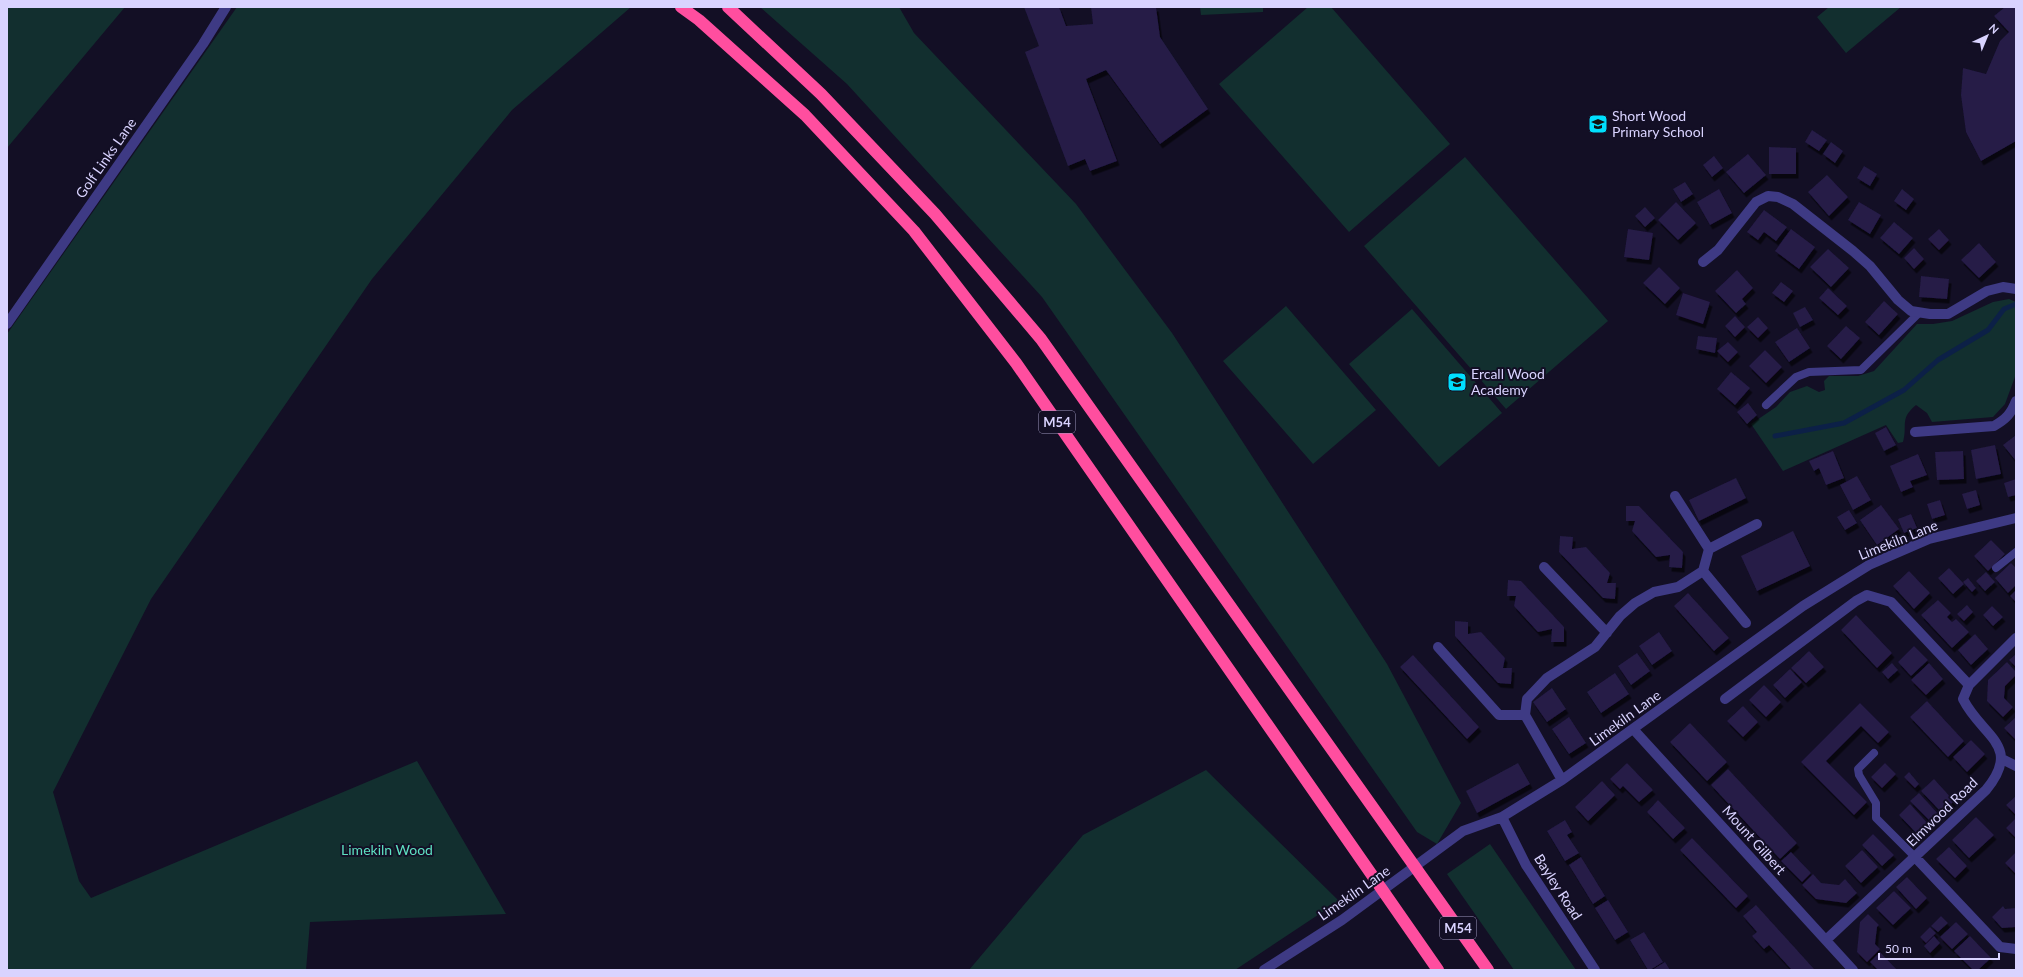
<svg xmlns="http://www.w3.org/2000/svg" width="2023" height="977" viewBox="0 0 2023 977" font-family="Lato,sans-serif">
<style>
.green{fill:#122f2f}
.lines{fill:none;stroke-linecap:round;stroke-linejoin:round}
.stream{stroke:#0c2047;stroke-width:5}
.building{fill:#251b46;filter:url(#shadow)}
.lane{stroke:#3e3a84;stroke-width:8}
.street{stroke:#3e3a84;stroke-width:10}
.highway{stroke:#ff4e9f;stroke-width:12}
.labels{text-anchor:middle;stroke-width:4;stroke-linejoin:round;paint-order:stroke}
.shield{fill:#130f25;stroke:#9e98be;stroke-width:1}
.shield-label{font-size:13px;font-weight:bold;fill:#d9d3ff}
.poi-label{font-size:14px;fill:#d9d3ff;stroke:#130f25;text-anchor:start}
.street-label{font-size:14px;fill:#d9d3ff;stroke:#130f25}
.park-label{font-size:14px;fill:#5ee0c2;stroke:#130f25}
</style>
<defs>
<filter id="shadow"><feDropShadow dx="2.5" dy="4.5" stdDeviation="0" flood-color="#0009"/></filter>
</defs>
<rect width="100%" height="100%" fill="#130f25"/>
<path class="green" d="M7,7H125L7,148Z
M237,7H631L512,110L372,279L151,599L53,792L79,881L91,898L417,761L506,914L310,922L306,970H7V334Z
M760,7H899L914,33L1076,204L1172,333L1387,664L1461,803L1437,844L1417,832L1042,297L847,84Z
M1200,7H1263V12L1201,15Z
M1308,7H1331L1450,144L1349,232L1219,84Z
M1829,7H1901L1846,53L1817,17Z
M1465,157L1608,321L1506,409L1364,246Z
M2009,299L2016,302V374L2005,404L1993,417L1932,422L1927,413L1916,405C1899,419 1908,425 1903,442L1898,443L1886,425L1783,471L1751,424L1776,407L1790,392L1807,386L1819,392L1825,390L1824,381L1829,376H1858L1874,371L1917,324H1933L1952,321L1993,302Z
M1286,306L1376,410L1313,464L1223,361Z
M1412,309L1502,413L1439,467L1349,364Z
M1206,770L1339,901L1235,970H969L1083,835Z
M1490,844L1576,970H1514L1447,874Z"/>
<g class="lines">
<path class="stream" d="M1775,436L1844,423L1904,390L1938,360L1988,330L2004,309L2016,304"/>
</g>
<path class="building" d="M1024,7H1059L1066,26L1093,24L1091,7H1156L1160,37L1208,109L1160,144L1106,70L1086,79L1117,161L1090,171L1085,159L1068,166L1025,52L1039,46Z
M2005,7H2016V141L1981,161L1966,132L1961,95L1963,68L1986,74L2000,41L2009,32L1994,16Z
M1812,130L1827,140L1819,151L1805,142Z
M1831,142L1843,151L1835,163L1823,154Z
M1769,147L1796,148V174H1769Z
M1748,154L1766,175L1744,193L1726,172Z
M1714,156L1723,168L1712,177L1703,165Z
M1864,166L1877,174L1870,186L1857,178Z
M1827,175L1848,197L1829,216L1808,192Z
M1685,182L1693,194L1681,202L1673,189Z
M1719,189L1732,213L1710,225L1697,202Z
M1902,189L1914,199L1906,210L1894,201Z
M1676,202L1696,223L1678,240L1658,220Z
M1859,202L1881,215L1870,234L1848,220Z
M1645,207L1655,218L1645,227L1635,216Z
M1764,210L1787,227L1776,241L1764,232L1758,240L1747,232Z
M1894,222L1913,238L1899,254L1880,238Z
M1628,229L1653,233L1649,260L1624,257Z
M1791,229L1815,247L1799,269L1775,251Z
M1939,229L1949,240L1939,250L1928,239Z
M1979,243L1996,262L1979,278L1961,260Z
M1914,248L1924,259L1914,269L1904,258Z
M1828,249L1849,268L1831,287L1810,267Z
M1659,267L1680,288L1665,304L1643,283Z
M1737,270L1753,288L1742,299L1746,304L1736,313L1715,291Z
M1921,276L1949,279L1947,299L1919,297Z
M1781,282L1793,291L1784,302L1772,293Z
M1828,288L1847,306L1838,315L1819,298Z
M1683,293L1710,302L1703,324L1676,315Z
M1884,301L1898,314L1879,335L1865,322Z
M1805,307L1813,320L1800,327L1793,313Z
M1735,316L1745,327L1735,337L1725,326Z
M1758,317L1768,328L1758,338L1747,327Z
M1846,326L1860,338L1841,359L1827,346Z
M1797,328L1810,348L1789,362L1775,342Z
M1698,336L1717,338L1715,353L1696,349Z
M1728,342L1738,352L1728,362L1717,351Z
M1765,350L1782,367L1766,383L1749,366Z
M1731,372L1750,388L1735,405L1717,389Z
M1748,403L1757,415L1747,424L1737,412Z
M1886,427L1896,445L1884,451L1875,433Z
M2016,435V461L2003,445Z
M1995,445L2001,474L1976,479L1971,450Z
M1833,451L1844,478L1826,485L1819,468L1814,471L1809,461Z
M1963,451L1964,479L1937,480L1935,452Z
M1918,454L1927,475L1910,481L1913,487L1901,492L1890,466Z
M1857,476L1871,500L1853,510L1840,485Z
M1736,478L1746,498L1699,521L1689,500Z
M2016,479V495L2008,497L2004,483Z
M1976,490L1980,505L1967,509L1962,494Z
M1940,500L1945,515L1932,519L1927,504Z
M1881,505L1899,529L1877,545L1860,520Z
M1626,506H1639L1683,552L1682,568L1669,567L1670,555L1656,557L1632,531L1635,521H1626Z
M1849,510L1857,523L1845,530L1837,517Z
M1911,514L1917,528L1904,533L1898,519Z
M1793,531L1810,566L1757,591L1741,556Z
M1560,536L1573,537L1572,549L1586,547L1610,573L1607,583H1616L1615,599L1603,598L1559,552Z
M1991,540L2005,554L1988,571L1974,556Z
M2011,563L2016,568V585L2008,593L1995,578Z
M1949,568L1964,584L1953,594L1938,578Z
M1909,571L1930,593L1914,609L1893,586Z
M1986,572L1995,582L1985,591L1976,581Z
M1968,578L1976,588L1972,592L1963,582Z
M1508,580L1521,581L1564,627V642H1551L1552,629L1538,632L1514,606L1516,596H1507Z
M2016,590V602L2010,596Z
M1688,593L1729,638L1714,651L1674,606Z
M1938,600L1951,613L1947,617L1952,622L1956,619L1969,632L1952,648L1921,615Z
M1967,605L1973,612L1964,621L1957,614Z
M1992,606L2003,617L1993,626L1983,615Z
M1856,615L1892,653L1877,668L1841,630Z
M1455,621L1468,622V634L1481,632L1505,658L1503,668H1512L1511,684L1498,683L1455,636Z
M1659,632L1672,651L1652,665L1639,646Z
M1975,634L1988,649L1971,665L1958,650Z
M1914,646L1928,660L1911,676L1898,662Z
M1809,651L1824,667L1806,683L1791,668Z
M1637,653L1650,671L1631,685L1618,666Z
M2016,654V667L2009,660Z
M1413,655L1479,727L1467,739L1400,667Z
M2007,662L2016,672V675L2005,686L2004,698L2013,707L2003,717L1987,701L1988,680Z
M1892,663L1898,670L1888,679L1882,672Z
M1929,663L1943,679L1926,695L1911,680Z
M1790,669L1802,682L1785,698L1773,685Z
M1615,673L1629,694L1601,713L1587,692Z
M1764,685L1781,702L1766,717L1749,700Z
M1552,688L1566,709L1547,722L1533,702Z
M1927,701L1964,741L1948,757L1910,717Z
M1860,703L1889,732L1878,743L1861,726L1826,761L1867,802L1854,815L1801,762Z
M1743,706L1758,722L1743,737L1727,721Z
M1569,717L1586,743L1569,754L1552,729Z
M2016,717V740L2004,728Z
M1690,723L1727,762L1707,781L1670,742Z
M1971,740L1985,754L1967,772L1953,757Z
M1518,763L1530,784L1477,813L1466,791Z
M1627,763L1653,790L1639,802L1623,786L1620,789L1610,779Z
M1885,763L1896,774L1882,788L1871,777Z
M1728,769L1797,843L1780,859L1711,785Z
M1909,772L1919,784L1915,788L1904,777Z
M1934,779L1954,801L1942,813L1921,791Z
M1602,781L1615,795L1588,821L1575,807Z
M1919,793L1939,815L1931,822L1910,801Z
M2016,796V815L2006,805Z
M1658,800L1685,828L1673,839L1647,812Z
M1910,804L1930,826L1919,836L1899,815Z
M1976,817L1994,835L1969,858L1952,840Z
M2016,818V838L2006,828Z
M1565,820L1572,832L1567,835L1579,853L1565,861L1547,831Z
M1873,834L1894,855L1882,866L1862,845Z
M1692,838L1748,896L1736,908L1680,850Z
M1949,847L1967,866L1955,878L1936,859Z
M1862,850L1878,867L1861,883L1845,866Z
M1791,852L1811,873L1802,882L1781,861Z
M2015,853L2016,854V874L2005,863Z
M1581,857L1605,896L1593,904L1569,865Z
M1813,874L1821,883L1839,885L1845,879L1857,893L1846,903L1816,899L1802,885Z
M1907,877L1927,898L1916,909L1896,887Z
M1894,891L1911,908L1893,925L1876,908Z
M1608,900L1628,932L1615,940L1595,908Z
M1756,905L1814,969L1813,970H1790L1791,969L1769,945L1764,949L1752,936L1757,932L1743,916Z
M2003,906L2005,909L2016,908V927L2002,928L1992,917Z
M1868,914L1879,925L1877,927L1875,944L1880,949L1867,962L1857,952L1860,922Z
M1941,916L1948,923L1938,932L1931,926Z
M1956,922L1968,934L1952,949L1940,937Z
M1930,927L1936,933L1926,943L1920,937Z
M1644,932L1663,962L1650,970H1648L1630,940Z
M1934,936L1940,943L1930,953L1924,946Z
M1970,936L1991,958L1978,970H1973L1954,951Z
M1880,952L1897,970H1878L1870,962Z
M1665,962L1670,970H1652Z"/>
<g class="lines">
<path class="lane" d="M1766,405L1796,377L1809,372L1861,370L1919,313
M1996,568L2016,552
M1874,753L1858,769L1859,775L1876,803V818L1915,857"/>
<path class="street" d="M1703,262L1718,250L1756,202L1768,196L1778,197L1793,204L1853,251L1870,266L1898,300L1911,311L1930,314H1948L1987,291L2003,287L2016,289
M7,324L203,44L226,7
M1915,432L1994,426C2006,419 2011,414 2016,401
M1675,496L1709,549
M1544,567L1607,633
M1703,571L1746,623
M1438,647L1499,715H1525
M1725,699L1856,601L1867,595L1891,602L1969,685
M1634,730L1853,970
M2002,759L2016,766
M1562,780L1525,715L1527,699L1547,678L1595,647L1620,616L1635,603L1654,592L1678,587L1703,571L1709,549L1757,524
M1502,817L1526,865L1595,970
M1915,857L2000,947L2016,949
M1826,940L1986,790C2023,745 1982,737 1963,699L1969,685L2016,638
M1264,970L1342,920L1463,831L1502,817L1562,780L1803,606L1869,565L1929,539L2016,518"/>
<path class="highway" d="M681,7L699,20L805,115L914,231L1016,363L1438,970
M728,7L821,94L935,214L1041,339L1488,970"/>
</g>
<defs>
<g id="school-square" transform="scale(1)"><rect x="-9" y="-9" width="18" height="18" rx="4" fill="#00dffe" stroke="#130f25"/><path d="M0-5L7-2L0 1L-7-2ZM-4 1L0 2.5L4 1V4Q0 6-4 4Z" fill="#111"/></g>
</defs>
<g fill-rule="evenodd">
<use href="#school-square" x="1598" y="124"/>
<use href="#school-square" x="1457" y="382"/>
</g>
<g class="labels">
<g class="shield">
<rect x="1039" y="411" width="36" height="22" rx="3"/>
<rect x="1440" y="917" width="36" height="22" rx="3"/>
</g>
<g class="shield-label">
<text x="1057" y="427">M54</text>
<text x="1458" y="933">M54</text>
</g>
<g class="poi-label">
<text x="1612" y="121">Short Wood<tspan x="1612" dy="16">Primary School</tspan></text>
<text x="1471" y="379">Ercall Wood<tspan x="1471" dy="16">Academy</tspan></text>
</g>
<g class="street-label">
<text transform="translate(106 158) rotate(-55)" y="5">Golf Links Lane</text>
<text transform="translate(1898 540) rotate(-22)" y="5">Limekiln Lane</text>
<text transform="translate(1625 718) rotate(-36)" y="5">Limekiln Lane</text>
<text transform="translate(1942 812) rotate(-44)" y="5">Elmwood Road</text>
<text transform="translate(1754 840) rotate(48)" y="5">Mount Gilbert</text>
<text transform="translate(1558 887) rotate(57)" y="5">Bayley Road</text>
<text transform="translate(1354 893) rotate(-35)" y="5">Limekiln Lane</text>
</g>
<g class="park-label">
<text x="387" y="855">Limekiln Wood</text>
</g>
</g>
<rect width="2023" height="977" fill="none" stroke="#d9d3ff" stroke-width="16"/>
<g transform="translate(1987 36) rotate(44)" stroke="#130f25" stroke-width="3" paint-order="stroke">
<path d="M0-3L7 15L0 10L-7 15Z" fill="#d9d3ff"/>
<text y="-6" font-size="11" font-weight="bold" text-anchor="middle" fill="#d9d3ff">N</text>
</g>
<path d="M1879 953v6h120v-6" fill="none" stroke="#d9d3ff" stroke-width="2"/>
<text x="1885" y="953" font-size="12" fill="#d9d3ff" stroke="#130f25" stroke-width="3" paint-order="stroke">50 m</text>
</svg>
